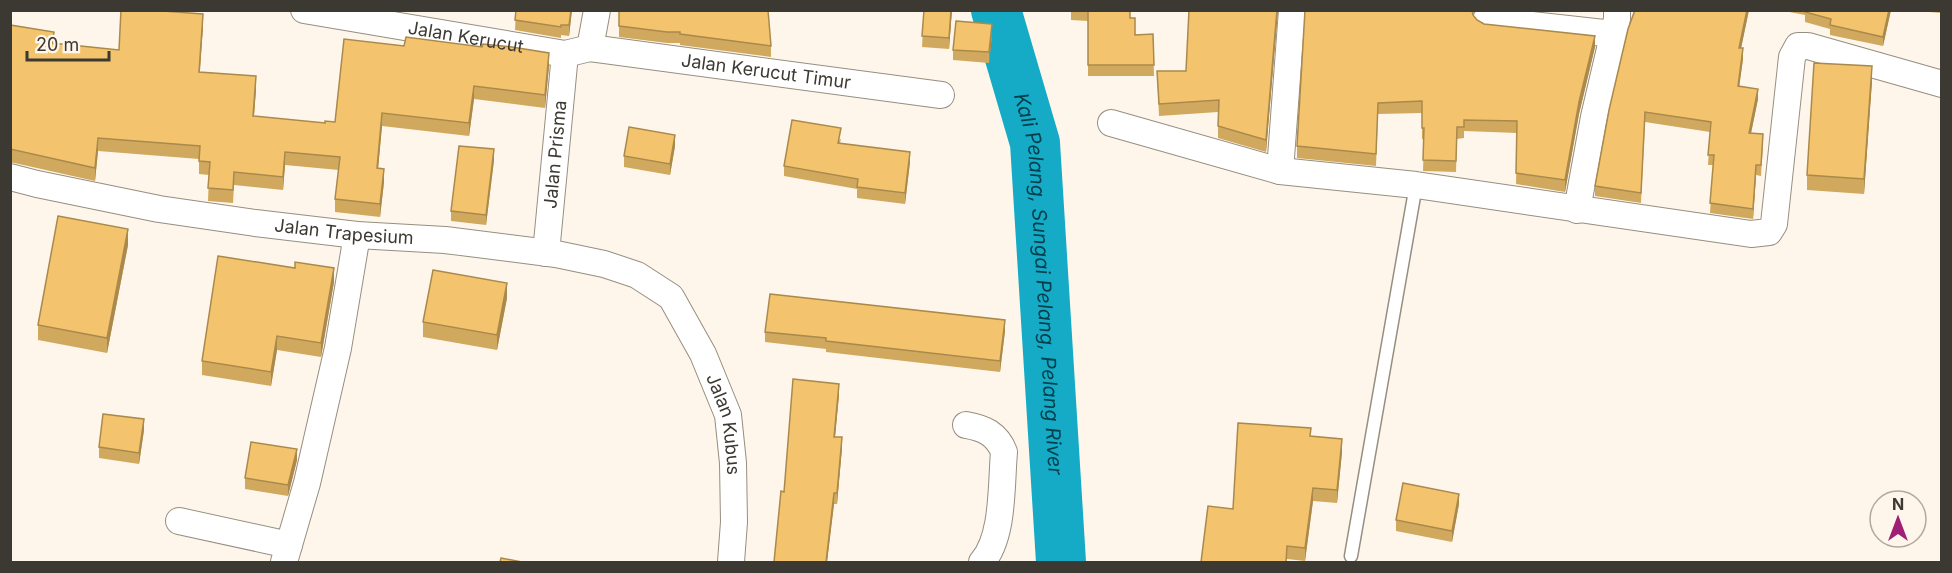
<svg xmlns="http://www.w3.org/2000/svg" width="1952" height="573" viewBox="0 0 1952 573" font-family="Inter,sans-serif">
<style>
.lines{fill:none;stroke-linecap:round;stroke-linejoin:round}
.river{stroke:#15abc7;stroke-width:50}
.lane-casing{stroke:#968e80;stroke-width:15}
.street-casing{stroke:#968e80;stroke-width:28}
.lane{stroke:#fff;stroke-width:12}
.street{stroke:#fff;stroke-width:26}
.wall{fill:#d1a95e}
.shaded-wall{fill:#aa894c}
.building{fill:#f3c46d;stroke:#aa894c;stroke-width:1.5}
.labels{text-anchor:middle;stroke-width:5;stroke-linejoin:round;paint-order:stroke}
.street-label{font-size:18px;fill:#3c3832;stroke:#fef6ea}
.water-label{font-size:20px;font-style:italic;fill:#03404c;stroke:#fef6ea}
</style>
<rect width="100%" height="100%" fill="#fef6ea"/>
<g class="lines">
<path class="river" id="s1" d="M996,10L1035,143L1061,562"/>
<g class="lane-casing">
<path id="lane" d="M1351,556L1416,185"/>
</g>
<g class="street-casing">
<g id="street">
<path id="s2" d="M304,10L565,54L590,48L941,95"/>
<path d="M1486,20L1613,34"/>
<path d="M590,48L597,10"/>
<path d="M1111,123L1280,171L1416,185L1751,234L1769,232L1774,224L1792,57L1798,46H1808L1942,84"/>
<path d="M1280,171L1292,10"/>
<path id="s3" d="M10,177L37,184L159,209L255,223L357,235L445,240L556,254L604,264L637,275L671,297L703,354L728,415L733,463L734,522L731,562"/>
<path d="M1577,210L1594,117L1617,19V10"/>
<path id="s4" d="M546,253L565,54"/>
<path d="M966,425C984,428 997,434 1004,452C1001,485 1004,537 982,562"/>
<path d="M179,521L289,545"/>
<path d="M284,562L307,483L338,348L357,235"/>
</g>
</g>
<use href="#lane" class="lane"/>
<use href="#street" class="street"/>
</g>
<path class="wall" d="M516,10H572L569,36L561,35V38L515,30Z
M619,10L771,46V57L680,45V43H667L619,37Z
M924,10H952L949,49L922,47Z
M1071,10H1130V18L1135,35L1153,34L1154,76H1088V21L1071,20Z
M1278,10L1266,152L1218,138V112L1159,116L1157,71H1186Z
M1475,10L1473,15L1477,20L1484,24L1595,47L1579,114L1565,192L1516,184L1517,133L1464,131V138L1457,139L1456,172L1423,171L1424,139H1422V113L1378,114L1376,166L1297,158V146Z
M1537,10H1554V12Z
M1635,10H1749L1741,48L1743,59L1739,86L1758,99L1751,133L1763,144L1761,176L1756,175L1753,219L1710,213L1713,165H1708L1710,132L1645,122L1641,203L1595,196V186Z
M1779,10H1891L1883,46L1830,35V29L1805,22V15Z
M1917,10H1941V13L1917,11Z
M10,25L54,43L119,50L203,27L199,72L256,89L254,116L325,123L335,122L549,66L545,108L474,99L469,136L382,126L378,168L384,182L380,217L335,212V199L339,170L285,165L283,190L234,185L233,203L208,201L209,175L199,174V159L98,151L95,181L10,162Z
M992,35L989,63L953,60V50Z
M1872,81L1864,194L1807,190V175Z
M841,139L840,143L910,162L905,204L857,198V189L784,176V166Z
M675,146L670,175L624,167V156Z
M494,160L486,225L451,221V211Z
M128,245L107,353L38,340V325Z
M334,282L321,357L277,350L271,386L202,375V361Z
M507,298L497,350L423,337V322Z
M1005,331L1000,372L826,352V349L765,342V332Z
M839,395L835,437L842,448L837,504H834L827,562H774L784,492Z
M144,430L139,464L99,458V447Z
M1311,436L1342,452L1337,503L1313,501L1305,561L1287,559L1233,509Z
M297,460L288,496L245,489V478Z
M1459,504L1452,542L1396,531V520Z"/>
<path class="shaded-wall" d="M571,10H572L569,36V25Z
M951,10H952L949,49V38Z
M1277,10H1278L1266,152V140Z
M1747,10H1749L1739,58V48Z
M1889,10H1891L1883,46V37Z
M203,14V27L199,85V72Z
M992,24V35L989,63V52Z
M1595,36V47L1579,114L1565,192V180L1579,102Z
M1743,48V59L1738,96V86Z
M549,53V66L545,108V95Z
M1872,66V81L1864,194V179Z
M256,76V89L253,129V116Z
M474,86V99L469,136V123Z
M1758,89V99L1749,143V133Z
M382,113V126L377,181V168Z
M675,135V146L670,175V164Z
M98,138V151L95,181V168Z
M494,149V160L486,225V215Z
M285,152V165L283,190V177Z
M910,152V162L905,204V193Z
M1756,165V175L1753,219V209Z
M384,169V182L380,217V204Z
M128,229V245L107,353V338Z
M334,268V282L321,357V343Z
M507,283V298L497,350V335Z
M1005,320V331L1000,372V361Z
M277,336V350L271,386V372Z
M839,384V395L834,448V437Z
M144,419V430L139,464V453Z
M842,437V448L837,504V493Z
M1342,439V452L1337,503V490Z
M297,449V460L288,496V485Z
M1313,488V501L1305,561V548Z
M834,493V504L827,562H826Z
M1459,494V504L1452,542V531Z"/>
<path class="building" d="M121,10H149L203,14L199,72L256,76L253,116L325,123V121L335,122L344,39L404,46L406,37L482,47L483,44L512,47L549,53L545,95L474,86L469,123L382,113L377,168L384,169L380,204L335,199L340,157L285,152L283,177L234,172L233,190L208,188L210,162L199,161L200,146L98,138L95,168L10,149V25L54,32L52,43L119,50Z
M516,10H571L569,25H561V27L515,20Z
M619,10H768L771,46L680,34V32H667L619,26Z
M924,10H951L949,38L922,36Z
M1088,10H1130V18H1135V35L1153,34L1154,65H1088Z
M1189,10H1277L1266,140L1218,126L1219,100L1159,104L1157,71H1186Z
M1305,10H1472L1473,15L1477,20L1484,24L1595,36L1579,102L1565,180L1516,173L1517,121L1464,120V127H1457L1456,161L1423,160L1424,128H1422V101L1378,103L1376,154L1297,146Z
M1635,10H1747L1739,48H1743L1738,86L1758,89L1749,133L1763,134L1761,165H1756L1753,209L1710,203L1714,155H1708L1711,122L1645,112L1641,193L1595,186L1609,110L1628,29Z
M1805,10H1889L1883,37L1830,25L1831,19L1805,12Z
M956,21L992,24L989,52L953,50Z
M1814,63L1872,66L1864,179L1807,175Z
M792,120L841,128L838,143L910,152L905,193L857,187L858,179L784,166Z
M629,127L675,135L670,164L624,156Z
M459,146L494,149L486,215L451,211Z
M58,216L128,229L107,338L38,325Z
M218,256L295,268V262L334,268L321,343L277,336L271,372L202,361Z
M433,270L507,283L497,335L423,322Z
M770,294L1005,320L1000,361L826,341V338L765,332Z
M793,379L839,384L834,437H842L837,493H834L826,562H774L781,491L784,492Z
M103,414L144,419L139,453L99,447Z
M1238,423L1311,428L1310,436L1342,439L1337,490L1313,488L1305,548L1287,546L1286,562H1201L1208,506L1233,509Z
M251,442L297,449L288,485L245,478Z
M1403,483L1459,494L1452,531L1396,520Z
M501,558L522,562H500Z"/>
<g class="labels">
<g class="street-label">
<text dy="6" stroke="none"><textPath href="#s2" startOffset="164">Jalan Kerucut</textPath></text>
<text dy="6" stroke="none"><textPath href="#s2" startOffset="468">Jalan Kerucut Timur</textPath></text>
<text dy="6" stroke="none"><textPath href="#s4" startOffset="99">Jalan Prisma</textPath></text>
<text dy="6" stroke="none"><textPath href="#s3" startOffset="339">Jalan Trapesium</textPath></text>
<text dy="6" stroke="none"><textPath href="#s3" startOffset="816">Jalan Kubus</textPath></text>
</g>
<g class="water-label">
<text dy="7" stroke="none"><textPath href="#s1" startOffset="279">Kali Pelang, Sungai Pelang, Pelang River</textPath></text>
</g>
</g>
<rect width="1952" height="573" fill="none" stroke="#3c3832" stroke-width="24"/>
<g transform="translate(1898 519)"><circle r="28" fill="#fef6ea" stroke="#b0aaa0" stroke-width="1.5"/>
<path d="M0-4.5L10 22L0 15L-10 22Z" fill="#9e1f73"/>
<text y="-9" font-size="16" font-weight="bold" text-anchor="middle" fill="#3c3832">N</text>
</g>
<path d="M27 51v9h82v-9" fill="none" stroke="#3c3832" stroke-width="3"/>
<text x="36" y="51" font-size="18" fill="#3c3832" stroke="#fef6ea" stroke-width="4.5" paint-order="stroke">20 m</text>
</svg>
